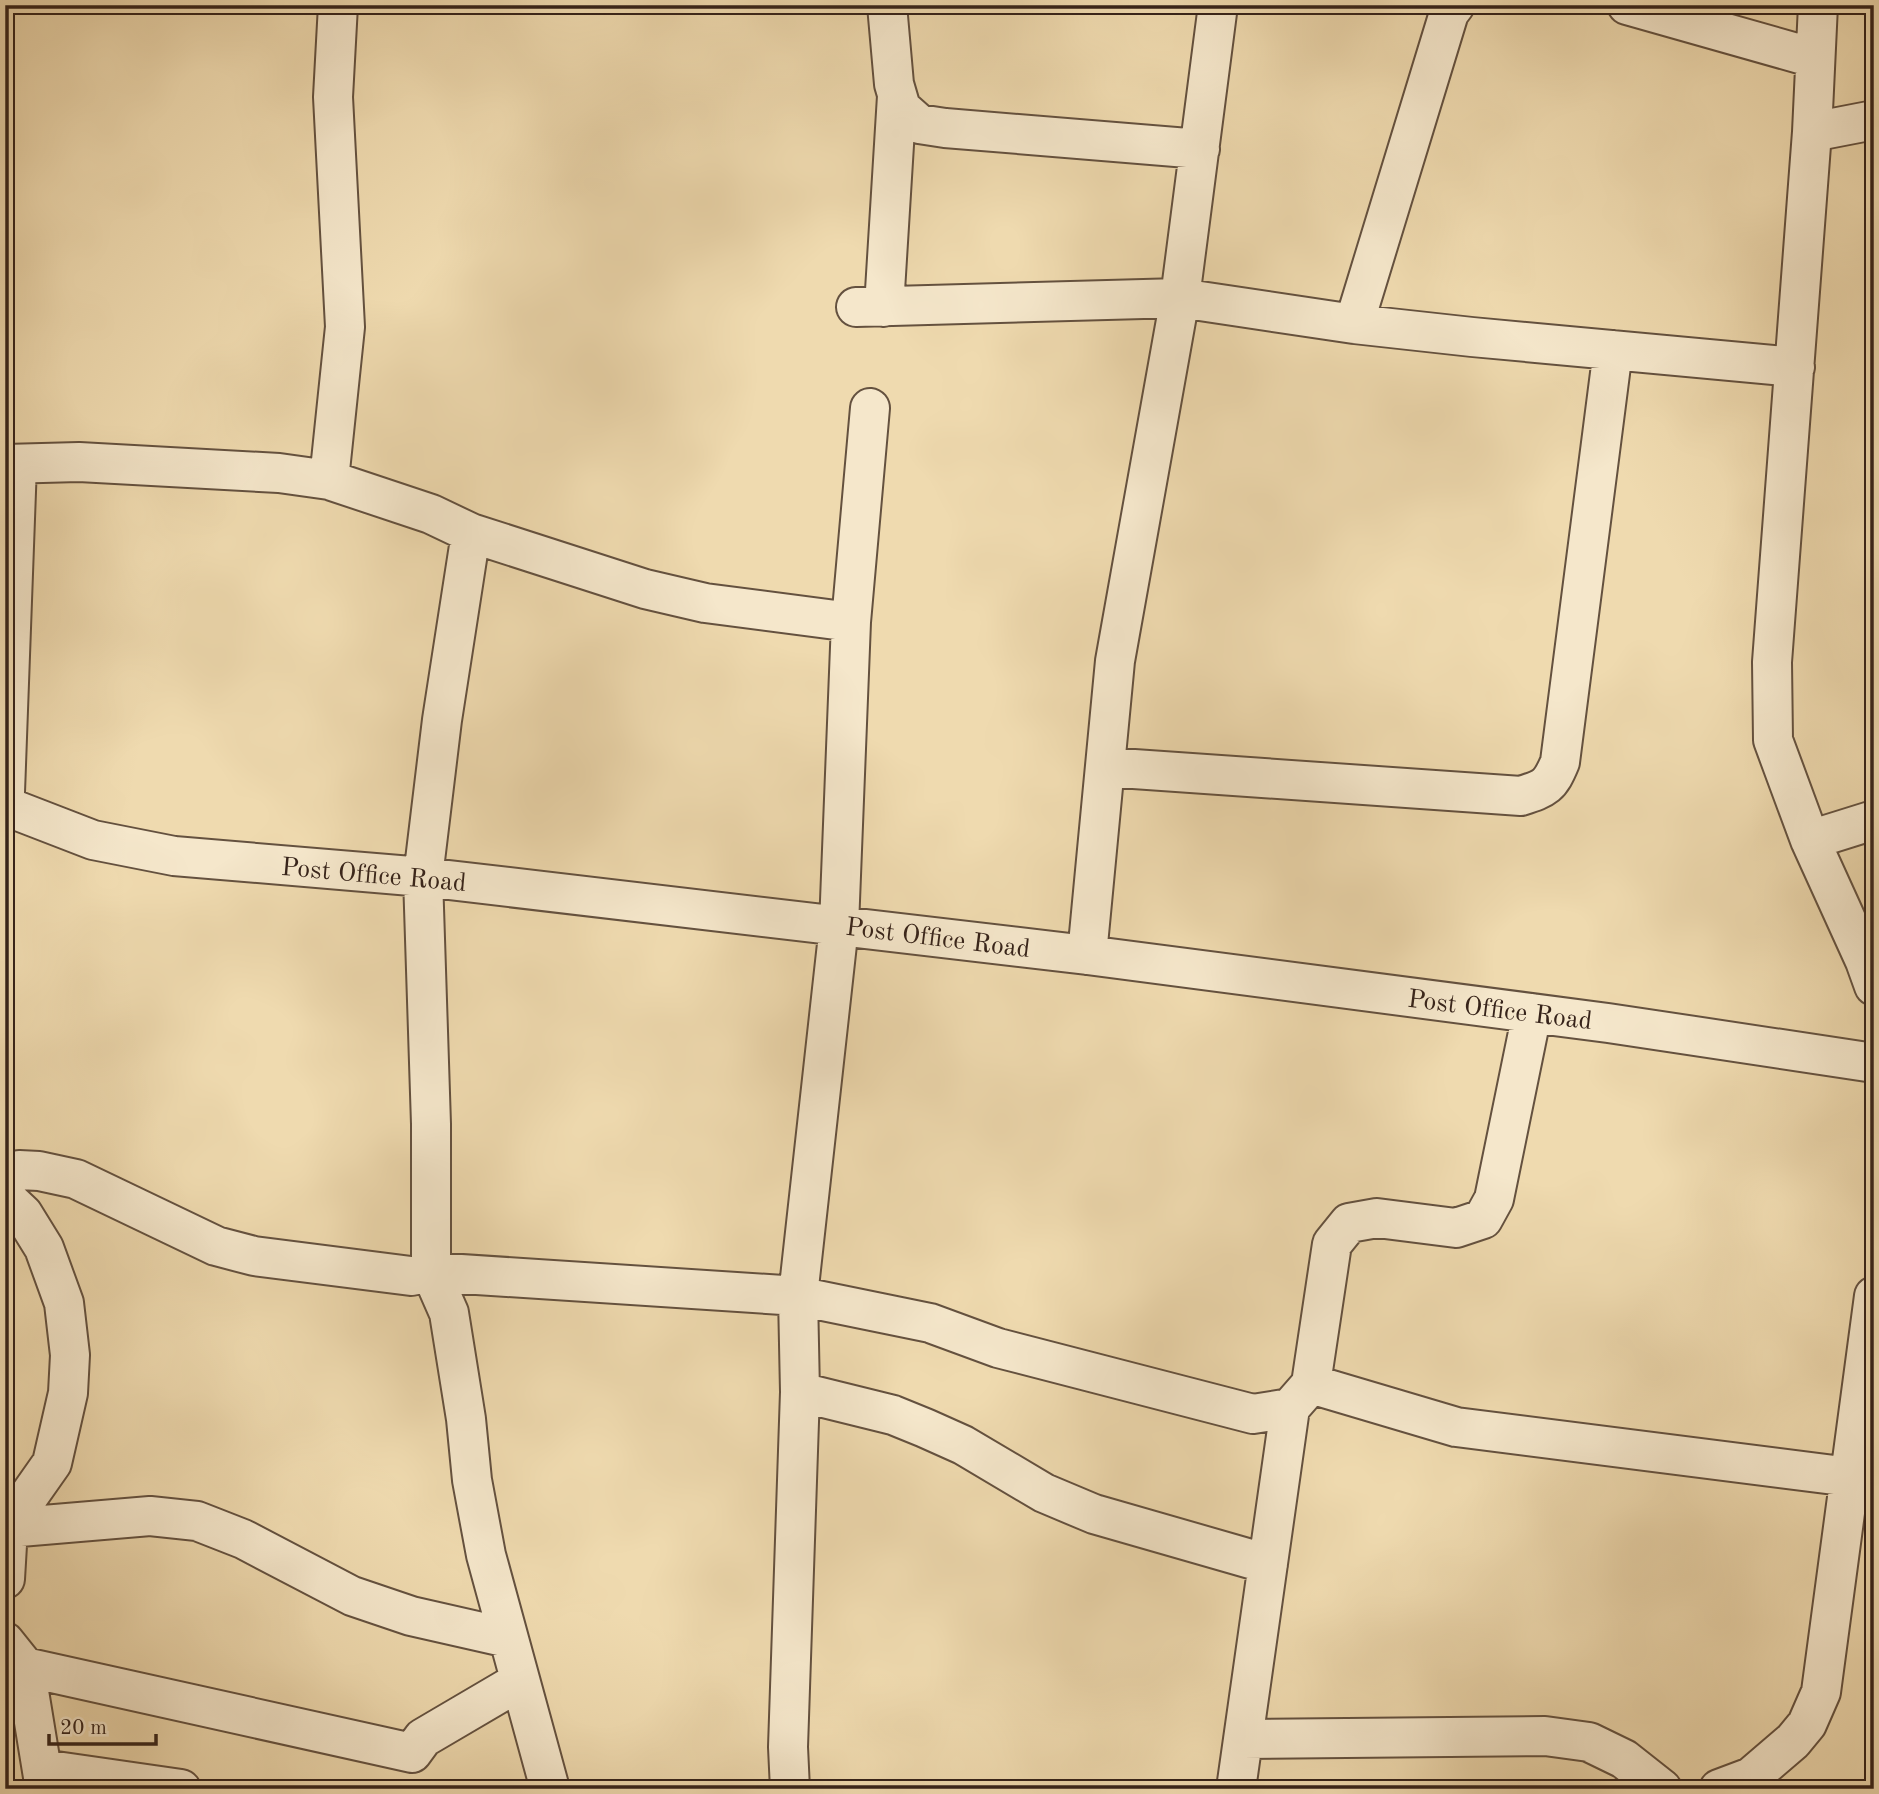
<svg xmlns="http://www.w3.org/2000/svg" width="1879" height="1794" viewBox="0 0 1879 1794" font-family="'Old Standard TT',serif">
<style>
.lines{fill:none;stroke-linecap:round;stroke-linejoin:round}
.minor-casing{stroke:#64513f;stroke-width:42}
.minor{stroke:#f5e7cb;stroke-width:38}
.labels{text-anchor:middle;stroke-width:7;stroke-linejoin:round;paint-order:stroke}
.street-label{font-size:26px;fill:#36231a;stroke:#f5e7cb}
</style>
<rect width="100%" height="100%" fill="#efdaaf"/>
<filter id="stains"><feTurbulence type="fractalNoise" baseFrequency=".00286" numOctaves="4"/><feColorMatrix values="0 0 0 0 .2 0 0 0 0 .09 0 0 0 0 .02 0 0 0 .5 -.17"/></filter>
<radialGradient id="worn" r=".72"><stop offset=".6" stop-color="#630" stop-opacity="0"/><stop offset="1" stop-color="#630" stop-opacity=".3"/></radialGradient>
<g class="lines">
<g class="minor-casing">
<path id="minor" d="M887,5L894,84L901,108L919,124L945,128L1200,149
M1627,5L1814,58
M1818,5L1812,132L1772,662L1773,740L1810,840L1865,961L1874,986
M1812,132L1874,120
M856,307L1180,298L1354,324L1472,337L1795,367
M884,307L897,96
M1354,324L1449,13L1455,5
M5,464L79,462L279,473L329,480L431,514L471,533L645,589L705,603L851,622
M329,480L345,327L333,97L338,5
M471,533L442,720L423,877L431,1124V1272L798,1296L839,926L851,622L870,408
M1105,767L1521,796C1546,788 1550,786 1560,762L1613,350
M5,792L17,464
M5,806L93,840L174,856L423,877L1087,955L1608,1023L1874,1063
M1810,840L1874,820
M1087,955L1115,661L1180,298L1218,5
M5,1174L19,1170L39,1171L76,1179L216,1246L254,1256L411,1276L431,1272L449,1313L466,1419L472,1480L486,1555L550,1789
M5,1197L23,1214L44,1248L64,1303L70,1355L68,1393L52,1463L5,1530
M1311,1384L1456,1427L1850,1477
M800,1392L893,1415L925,1428L963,1445L1044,1493L1094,1514L1268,1564
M5,1579L8,1528L150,1516L197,1521L243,1539L352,1596L411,1616L508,1638
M5,1642L25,1667L45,1789
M25,1667L412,1753L423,1738L520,1681
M1243,1739L1545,1736L1589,1742L1624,1759L1662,1789
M42,1769L181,1789
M790,1789L788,1747L800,1392L798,1296L930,1323L998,1348L1253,1414L1290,1408L1311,1384L1332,1244L1349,1223L1377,1218L1456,1228L1483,1219L1494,1199L1532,1013
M1236,1789L1290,1408
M1719,1789L1751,1777L1793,1741L1807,1724L1821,1692L1874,1296"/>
</g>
<use href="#minor" class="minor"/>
</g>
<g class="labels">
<g class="street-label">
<text transform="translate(374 874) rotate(5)" y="9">Post Office Road</text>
<text transform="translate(938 937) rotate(7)" y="9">Post Office Road</text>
<text transform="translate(1500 1009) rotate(7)" y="9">Post Office Road</text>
</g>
</g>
<rect width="1879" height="1794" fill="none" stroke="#efdaaf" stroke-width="28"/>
<rect x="7" y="7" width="1865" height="1780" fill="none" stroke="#36231a" stroke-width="3.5"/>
<rect x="14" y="14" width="1851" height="1766" fill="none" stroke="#36231a" stroke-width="2"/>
<path d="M49 1734v10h107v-10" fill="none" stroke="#36231a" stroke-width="3.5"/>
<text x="60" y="1734" font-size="21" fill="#36231a" stroke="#f5e7cb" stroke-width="5" paint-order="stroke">20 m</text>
<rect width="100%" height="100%" filter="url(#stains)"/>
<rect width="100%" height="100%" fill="url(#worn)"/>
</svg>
